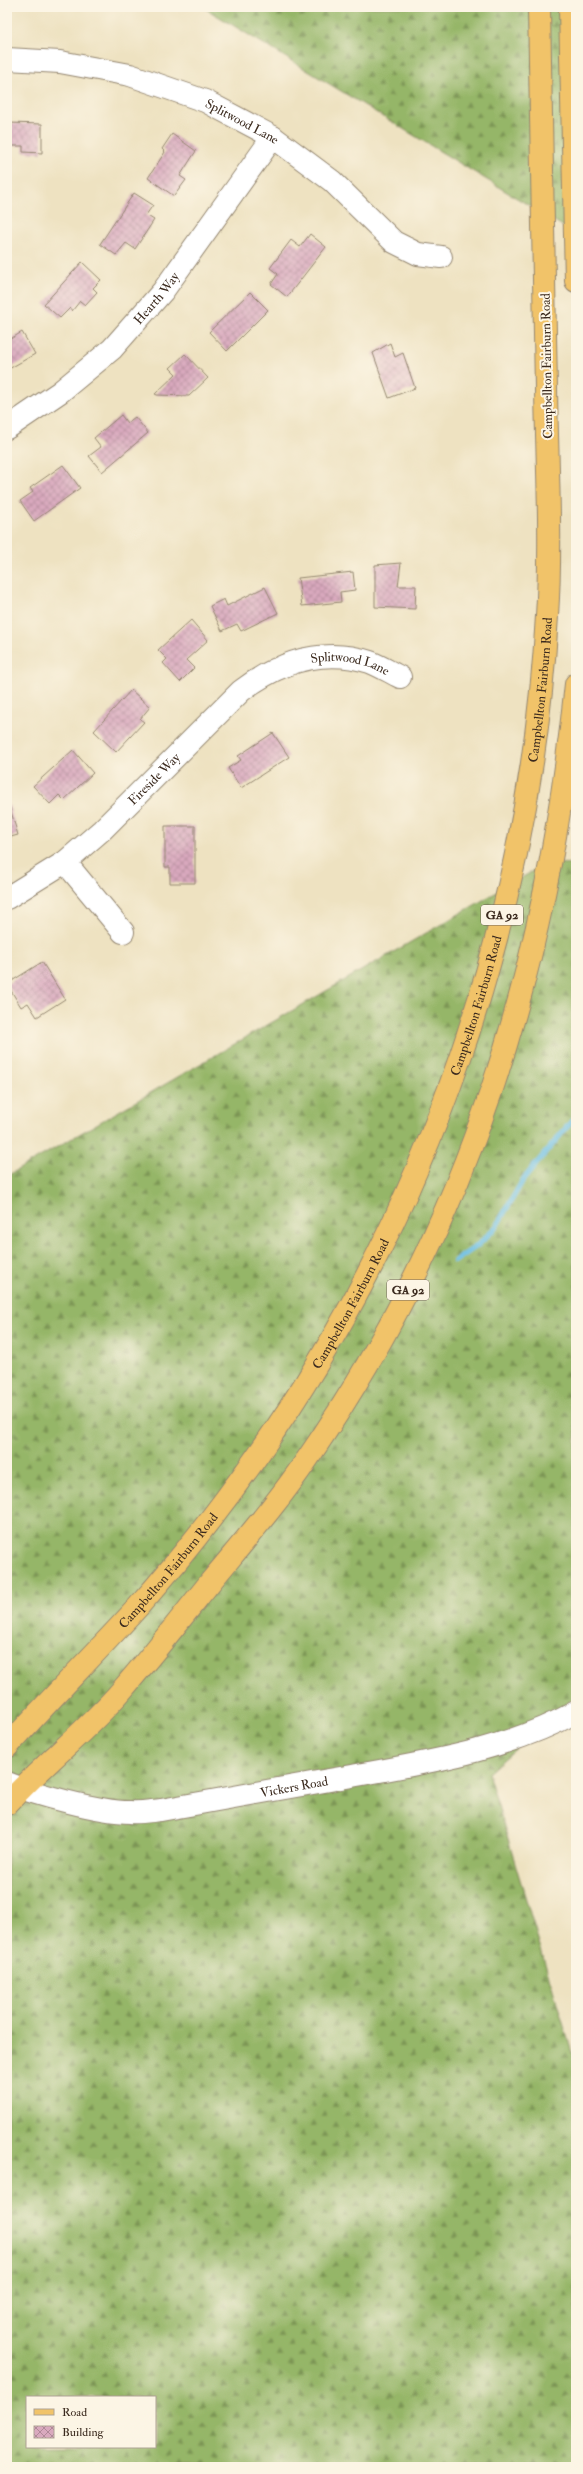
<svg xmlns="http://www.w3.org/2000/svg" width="583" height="2474" viewBox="0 0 583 2474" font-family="'IM FELL Double Pica',serif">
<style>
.forest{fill:url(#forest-firs);stroke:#687043;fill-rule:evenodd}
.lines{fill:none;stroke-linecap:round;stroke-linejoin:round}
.stream{stroke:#68bde4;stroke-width:5.5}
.building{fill:url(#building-cross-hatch)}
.minor-casing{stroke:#948670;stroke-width:24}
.major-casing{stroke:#948670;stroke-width:24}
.minor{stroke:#fff;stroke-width:22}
.major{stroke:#f1c369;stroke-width:22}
.labels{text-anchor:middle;stroke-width:4;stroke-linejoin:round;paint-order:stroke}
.shield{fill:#fcf5e5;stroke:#75675a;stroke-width:1}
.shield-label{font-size:12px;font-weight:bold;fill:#3b2a1e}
.street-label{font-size:13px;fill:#3b2a1e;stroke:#fcf5e5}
</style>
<defs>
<pattern id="forest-firs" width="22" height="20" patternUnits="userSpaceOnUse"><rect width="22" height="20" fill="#95b668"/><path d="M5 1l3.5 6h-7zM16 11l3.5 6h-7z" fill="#7b9455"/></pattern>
<pattern id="building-cross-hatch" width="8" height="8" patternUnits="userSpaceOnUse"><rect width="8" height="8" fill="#d9a9be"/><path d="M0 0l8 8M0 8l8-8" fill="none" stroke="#b18a9a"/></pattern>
</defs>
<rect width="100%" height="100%" fill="#fcf5e5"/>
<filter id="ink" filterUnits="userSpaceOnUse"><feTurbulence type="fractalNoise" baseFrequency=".025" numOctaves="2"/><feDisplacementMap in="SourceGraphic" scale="8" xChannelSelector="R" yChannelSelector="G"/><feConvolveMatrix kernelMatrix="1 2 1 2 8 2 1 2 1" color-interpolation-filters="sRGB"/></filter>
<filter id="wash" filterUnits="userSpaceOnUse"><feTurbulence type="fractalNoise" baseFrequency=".012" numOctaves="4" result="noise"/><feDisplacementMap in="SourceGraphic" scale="16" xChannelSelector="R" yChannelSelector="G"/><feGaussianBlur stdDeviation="0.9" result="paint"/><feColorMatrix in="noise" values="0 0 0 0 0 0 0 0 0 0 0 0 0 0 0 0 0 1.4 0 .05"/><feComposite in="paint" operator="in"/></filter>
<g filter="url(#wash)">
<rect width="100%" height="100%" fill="#eee2c1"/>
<path class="forest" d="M203,7H576L566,228Z
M547,863L576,864V1696L488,1773L576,2066V2467H7V1176ZM27,2397H155V2447H27Z"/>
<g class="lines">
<path class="stream" d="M455,1261L477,1246L496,1227L523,1180L576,1116"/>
</g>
<g id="blocks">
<path class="building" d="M9,123L42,124V153L23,152V146H7V127Z
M172,134L196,151L180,176L186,180L174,196L148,178L165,152L162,149Z
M134,193L153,205L146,215L154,220L135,249L126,243L116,255L100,244Z
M310,234L326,247L287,297L271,284L278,274L270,268L291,240L300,247Z
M82,262L101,280L93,288L97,292L85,305L80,301L72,311L70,308L60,318L44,304Z
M250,292L268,310L227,351L209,332Z
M22,332L35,354L7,370V341Z
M390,343L395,357L403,353L415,388L389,398L373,353Z
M185,354L208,378L189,396L157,395L155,394L176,374L170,368Z
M121,415L127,423L135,417L148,433L102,472L89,456L101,447L94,438Z
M63,465L80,488L34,521L20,501L33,492L30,488Z
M401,563L398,586H416L415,609L375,607V565Z
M353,572L355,590L340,592L341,602L302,606L298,578Z
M265,587L278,613L241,631L237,624L222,631L210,606L224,599L227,606Z
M191,620L208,640L186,660L194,668L180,682L163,663L167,659L158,650Z
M131,690L150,707L140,719L144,722L116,752L94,731Z
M273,733L289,757L241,788L228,768L241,760L238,756Z
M73,750L93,773L64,800L59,795L50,804L33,786Z
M9,805L18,835L7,838V806Z
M165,826H195V883H170V867H165Z
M42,962L65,999L37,1017L28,1003L21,1007L7,984Z"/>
</g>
</g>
<g filter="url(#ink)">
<use href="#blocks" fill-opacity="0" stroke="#948670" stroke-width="1"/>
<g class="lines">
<g class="minor-casing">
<g id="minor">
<path id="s1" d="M7,59L60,62L130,75L205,101L273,137L332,181L394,242L418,254L441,257"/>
<path id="s2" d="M7,428L60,392L112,349L163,291L273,137"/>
<path d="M65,862L123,932"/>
<path id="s3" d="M7,898L65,862L102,830L241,691C279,662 322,647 370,662C380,666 390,672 400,677"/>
<path id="s4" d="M7,1783C35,1794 99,1812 130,1812C140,1813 150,1811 161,1810C224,1799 288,1787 352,1776C428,1762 507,1750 576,1712"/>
</g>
</g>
<g class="major-casing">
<g id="major">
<path d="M570,7L576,281"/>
<path id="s5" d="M7,1747C49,1700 94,1655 137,1608C179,1561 218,1511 255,1459C429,1213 530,917 547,616C552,540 547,463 546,388C544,261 542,134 539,7"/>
<path d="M7,1804C43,1764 87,1731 122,1690C153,1654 182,1617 212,1580C245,1540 279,1501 308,1458C471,1221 547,967 576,684"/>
</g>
</g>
<use href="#minor" class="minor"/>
<use href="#major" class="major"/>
</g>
</g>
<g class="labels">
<g class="shield">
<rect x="481" y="905" width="42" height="20" rx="3"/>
<rect x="387" y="1280" width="42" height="20" rx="3"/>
</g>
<g class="shield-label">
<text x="502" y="919">GA 92</text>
<text x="408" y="1294">GA 92</text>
</g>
<g class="street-label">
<text dy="5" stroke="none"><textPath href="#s1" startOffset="246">Splitwood Lane</textPath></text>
<text dy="5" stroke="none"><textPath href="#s2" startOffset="199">Hearth Way</textPath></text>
<text transform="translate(546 366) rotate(-91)" y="5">Campbellton Fairburn Road</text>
<text dy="5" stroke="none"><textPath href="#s3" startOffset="432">Splitwood Lane</textPath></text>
<text dy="5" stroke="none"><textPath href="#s5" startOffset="1210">Campbellton Fairburn Road</textPath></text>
<text dy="5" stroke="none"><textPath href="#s3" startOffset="190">Fireside Way</textPath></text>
<text dy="5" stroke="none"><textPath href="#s5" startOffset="887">Campbellton Fairburn Road</textPath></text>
<text dy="5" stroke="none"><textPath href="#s5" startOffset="563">Campbellton Fairburn Road</textPath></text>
<text dy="5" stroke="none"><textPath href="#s5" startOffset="239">Campbellton Fairburn Road</textPath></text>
<text dy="5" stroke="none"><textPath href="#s4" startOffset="293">Vickers Road</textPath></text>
</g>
</g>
<rect width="583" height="2474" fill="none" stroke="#fcf5e5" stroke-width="24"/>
<rect x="26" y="2396" width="130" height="52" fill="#fcf5e5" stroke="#afa495"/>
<rect x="34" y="2409" width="20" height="6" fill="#f1c369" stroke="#afa495"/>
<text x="62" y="2416" font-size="12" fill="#3b2a1e">Road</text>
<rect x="34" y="2426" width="20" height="12" fill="url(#building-cross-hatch)" stroke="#afa495"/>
<text x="62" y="2436" font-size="12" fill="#3b2a1e">Building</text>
</svg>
